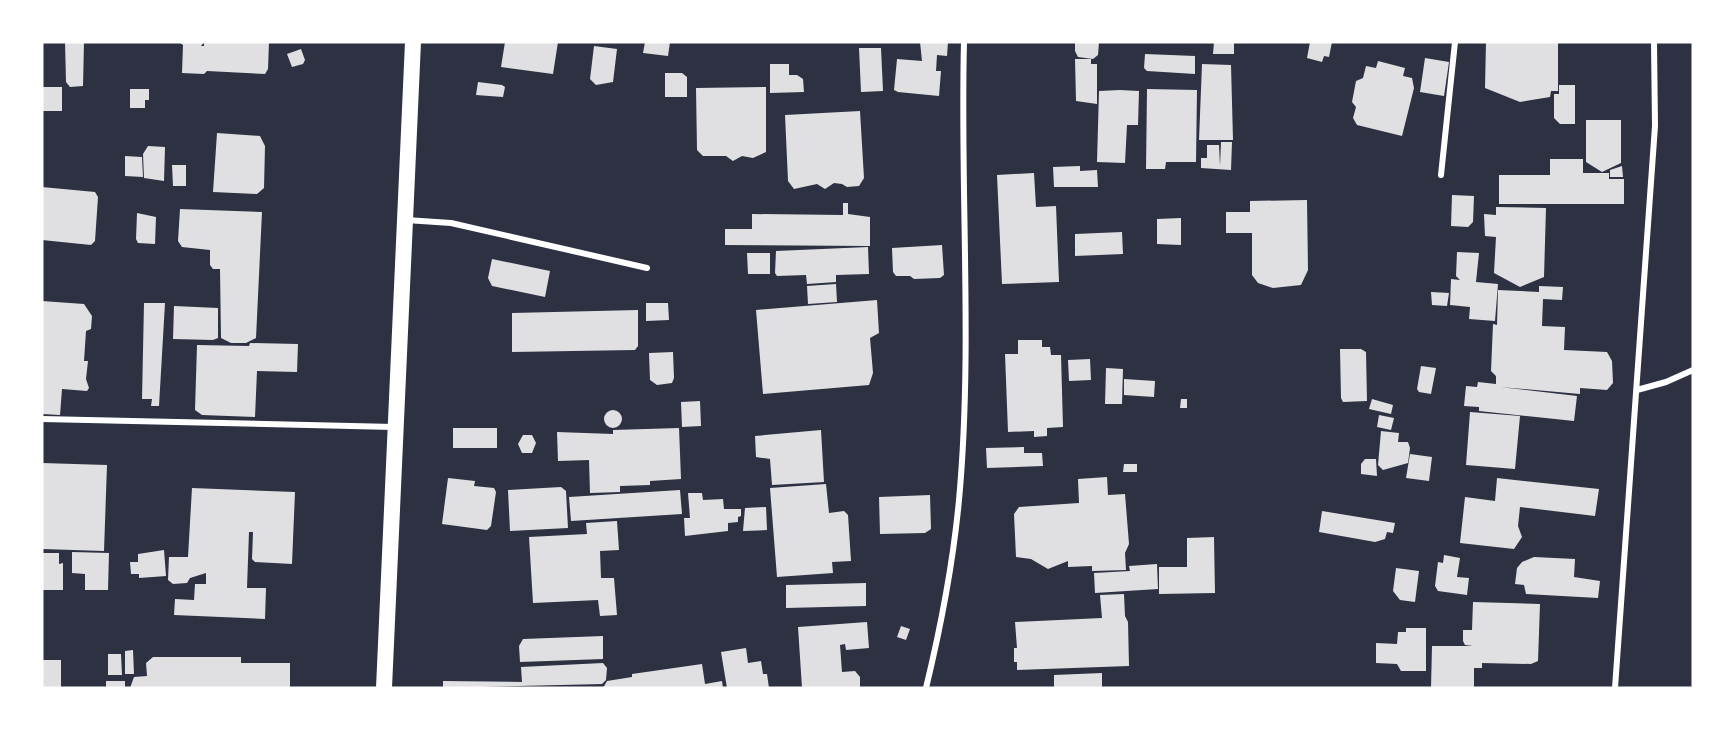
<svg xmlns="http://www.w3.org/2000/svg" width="1735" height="730" viewBox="0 0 1735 730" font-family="Ubuntu,sans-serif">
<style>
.building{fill:#e0e0e3}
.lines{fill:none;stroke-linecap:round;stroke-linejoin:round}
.minor{stroke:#fff;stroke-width:6}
.trunk{stroke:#fff;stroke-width:16}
</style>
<rect width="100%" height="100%" fill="#2d3142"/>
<path class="building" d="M65,42H84L83,86L70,87L66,82Z
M179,42H204L201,46H204V42H269L268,69L265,74L207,71L204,74L182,73L183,45Z
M505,42H558L553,74L501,67Z
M645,42H670L668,56L643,53Z
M920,42H948L947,56L937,55L936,71H941L939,96L898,92L894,90L897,59L922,61Z
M1075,42H1099L1098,55L1093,59L1078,57L1075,51Z
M1214,42H1234V54H1213Z
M1310,42H1332L1329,57L1324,56L1322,62L1307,58Z
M1486,42H1558V91H1551L1550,97L1520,102L1485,88Z
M594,46L617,49L613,82L596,85L590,79Z
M859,48H881L883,91L861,92Z
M301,49L305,60L303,64L292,67L287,54Z
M1145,54L1195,56V74L1147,71L1144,68Z
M1425,58L1449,62L1444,96L1420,92Z
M1075,59H1091V64H1097V104L1076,101Z
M1378,61L1405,68L1403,76L1412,78L1414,88L1402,136L1357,125L1353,118L1356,107L1352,102L1356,81L1363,78L1366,66L1376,68Z
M770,64H789V75H797L803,79L804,92L770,93Z
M1202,64L1231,65L1233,140H1199Z
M665,73H682L687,77V97H665Z
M478,82L502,85L505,87L503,97L476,95Z
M1559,85H1575V124H1560L1554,118V94H1559Z
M42,87H62V111H42Z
M766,87V152L753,158L742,156L733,161L726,156H703L697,150L696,88Z
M130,89H149V100H145V108H130Z
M1147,89L1197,90L1196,162H1166L1165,169H1146Z
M1120,90L1139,91L1138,125H1127L1125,163L1097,162L1099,91Z
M860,111L864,178L859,186L847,187L842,184L834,183L825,189L817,184L794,189L788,181L785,115Z
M1586,120H1621V163L1602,172L1586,162Z
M217,133L260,136L265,146L264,188L257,194L213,192Z
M1221,142H1232L1231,170L1201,168V158H1207V145H1219L1220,166Z
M148,146L165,147L164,181L144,178L143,154Z
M125,156L142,157L143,177L125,176Z
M1550,159H1583V173H1609V179H1624V204H1499V175H1550Z
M172,165H186V186H173Z
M1080,166V171L1097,170L1098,187H1054L1053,167Z
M1622,166L1623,177H1610V170Z
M1034,173L1036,207L1056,206L1059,282L1002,284L997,175Z
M42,187L95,192L98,197L95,241L91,245L42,240Z
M1452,195L1474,196L1473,222L1468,227L1451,226Z
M1307,200L1308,270L1301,285L1273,288L1258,283L1252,275V233H1226V212H1250V201Z
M843,203H848V214L870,217V246L725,245V229H752V214L843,215Z
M1496,207L1546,208L1544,277L1520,287L1494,273L1496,237L1485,236L1484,214L1496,215Z
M180,209L262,212L256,338L246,343H231L221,338L220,269H213L210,265V250L182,247L178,241Z
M137,213L156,217L155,244L138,243L136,239Z
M1181,218V245L1157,244V219Z
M1122,232L1123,254L1075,256V234Z
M942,245L944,275L940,278L914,279L910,276H896L893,272L892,248Z
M868,247L869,274L836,275V282L807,284L806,275L777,276L775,273L776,251Z
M1457,252L1479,253L1476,282L1498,284L1495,321L1469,319L1470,307L1450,305L1451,279L1460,280L1456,276Z
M747,253H770V274H748Z
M492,259L550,271L545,297L492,286L488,278Z
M836,284L837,302L808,304L807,286Z
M1539,286L1563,287L1562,300L1543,299L1542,326L1565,327L1564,350L1607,352L1612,361L1613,383L1607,390L1580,388V394L1500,387L1577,396L1574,421L1479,411V407L1464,406L1466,386L1477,387L1478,382L1496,384V376L1491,371L1493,324L1497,325L1498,290L1539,292Z
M1431,292L1449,293L1447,306L1432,305Z
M877,300L879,333L870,338L873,373L869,385L763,394L756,310Z
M42,301L84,304L92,316L91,329L86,331L84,361H88L86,379L89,388L87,391L62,389L60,415L42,414Z
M144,303H165L159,406H151L152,399H142Z
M646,303H668L669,320L646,321Z
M174,306L218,308V338L213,340L173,339Z
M638,310V346L635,350L512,352V313Z
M1018,340H1042V347H1050L1051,355H1061L1063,427L1047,428V436L1034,437V431L1008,432L1005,354H1018Z
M250,343L298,344L297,372L257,371L255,417L202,415L195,410L197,345L249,346Z
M1340,349H1361L1366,352L1367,401L1343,402L1341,398Z
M673,352L674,378L672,383L657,385L650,380L649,353Z
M1090,359L1091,380L1069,381L1068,360Z
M1421,366L1436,368L1431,394L1419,392L1417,389Z
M1106,368L1123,369L1122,404H1105Z
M1124,379L1155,381L1154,397L1124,395Z
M1181,399H1187V408H1180Z
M1372,399L1393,405L1391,414L1369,409Z
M700,401L701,426L682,427L681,402Z
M604 419a9 9 0 1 1 18 0a9 9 0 1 1-18 0Z
M1470,412L1520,416L1515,469L1466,465Z
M1379,415L1394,418L1391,430L1377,427Z
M453,428H497V448H453Z
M679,428L681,479L650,481V485L620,486V492L590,493L589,460L558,461L557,432L613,434V430Z
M821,430L824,482L772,485L770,459L756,457L755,436Z
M1381,431L1399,433L1398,442H1408L1410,448L1408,463L1383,470L1378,465Z
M523,435H532L536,443L532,453H522L518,444Z
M1024,447V453H1042L1043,466L987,468L986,448Z
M1410,454L1432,457L1429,481L1406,478Z
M1365,459H1376L1377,476L1361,474V464Z
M42,463L107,465L104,551L42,549Z
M1124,464H1137V472H1123Z
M1107,477L1108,495L1125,494L1129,544L1125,553L1126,570L1092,571V566L1068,567V561L1048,569L1031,559L1016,557L1014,514L1019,507L1079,503L1078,479Z
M448,478L475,481L474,486L494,488L496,492L491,526L487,530L442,524Z
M1497,478L1599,489L1595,516L1520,507L1518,526L1522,537L1514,549L1460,543L1465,497L1495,501Z
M826,484L829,513L844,511L848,515L851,561L832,562L833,573L777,577L770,488Z
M561,487L566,491L568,528L510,531L508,490Z
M192,488L295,492L292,564L255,562L252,559L253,532H249L247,588H266L265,619L174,615L175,599L194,600L195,584H206V573L190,578L187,583L173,584L168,580L169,557H188Z
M680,490L682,514L571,521L569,497Z
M688,493H702L703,500L723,499L724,509H741V516L738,517V522L728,523V531L685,536L684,518H690Z
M930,495L931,529L925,533L880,534L879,497Z
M766,507L767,530L743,531L745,508Z
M1322,511L1395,523L1393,533L1387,532L1385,539L1375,542L1319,532Z
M617,521L619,550L600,551L601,578H614L617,615L600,616L598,600L533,603L529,537L587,534L586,523Z
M1214,537L1215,593L1159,594V567H1187V538Z
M164,550L166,576L139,578V574H131L130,562H138V554Z
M72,552L109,553L108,590H85V574L72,573Z
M42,553H59V564L63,563V590H42Z
M1444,555L1460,558L1457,577L1469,578L1467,595L1438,591L1435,586L1438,562L1443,563Z
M1534,557L1575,559L1574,577L1600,581L1598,598L1526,594L1524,585L1515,584L1517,568L1522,562Z
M1157,564L1158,589L1095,593L1094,573L1130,571L1129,566Z
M1396,568L1419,571L1415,602L1400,600L1393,591Z
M866,583V606L786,608V585Z
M1124,594L1125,616L1128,622L1129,666L1017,670V662H1014V648H1017L1015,622L1102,618L1100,595Z
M1473,602L1540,604L1538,661L1531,664L1482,663V668H1474V688H1431L1432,646H1473L1465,645L1463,641V630H1472Z
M867,622L869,648L846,650L845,644L840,645L842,672L855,671L860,677V688H802L798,627Z
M901,626L910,629L906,640L897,637Z
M1406,628H1426V671H1401L1397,664L1376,663V643L1397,644L1398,632H1406Z
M603,636V659L520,662L519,646L523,639Z
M746,648L748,663L761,661L763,674H767L769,688H727L721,652Z
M133,650L134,674H125V651Z
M108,654H121L122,675H108Z
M153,657H241V663H290V688H130L134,677L147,676L146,663Z
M42,660H61V688H42Z
M603,663L607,668L606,680L602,684L443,688V681L522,682L521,667Z
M702,664L705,684L722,681L723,688H603L607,681L632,677V674Z
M1102,673V688H1054V675Z
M106,681H125V688H106Z"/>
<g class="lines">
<path class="minor" d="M1441,175L1455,42
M406,220L451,223L647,268
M1637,390L1666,382L1693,370
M42,419L394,427
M926,688C941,626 953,564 959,500C973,348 960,194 964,42
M1615,688L1655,126L1654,42"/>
<path class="trunk" d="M384,688L413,42"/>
</g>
<rect width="1735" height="730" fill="none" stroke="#ffffff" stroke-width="87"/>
</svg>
